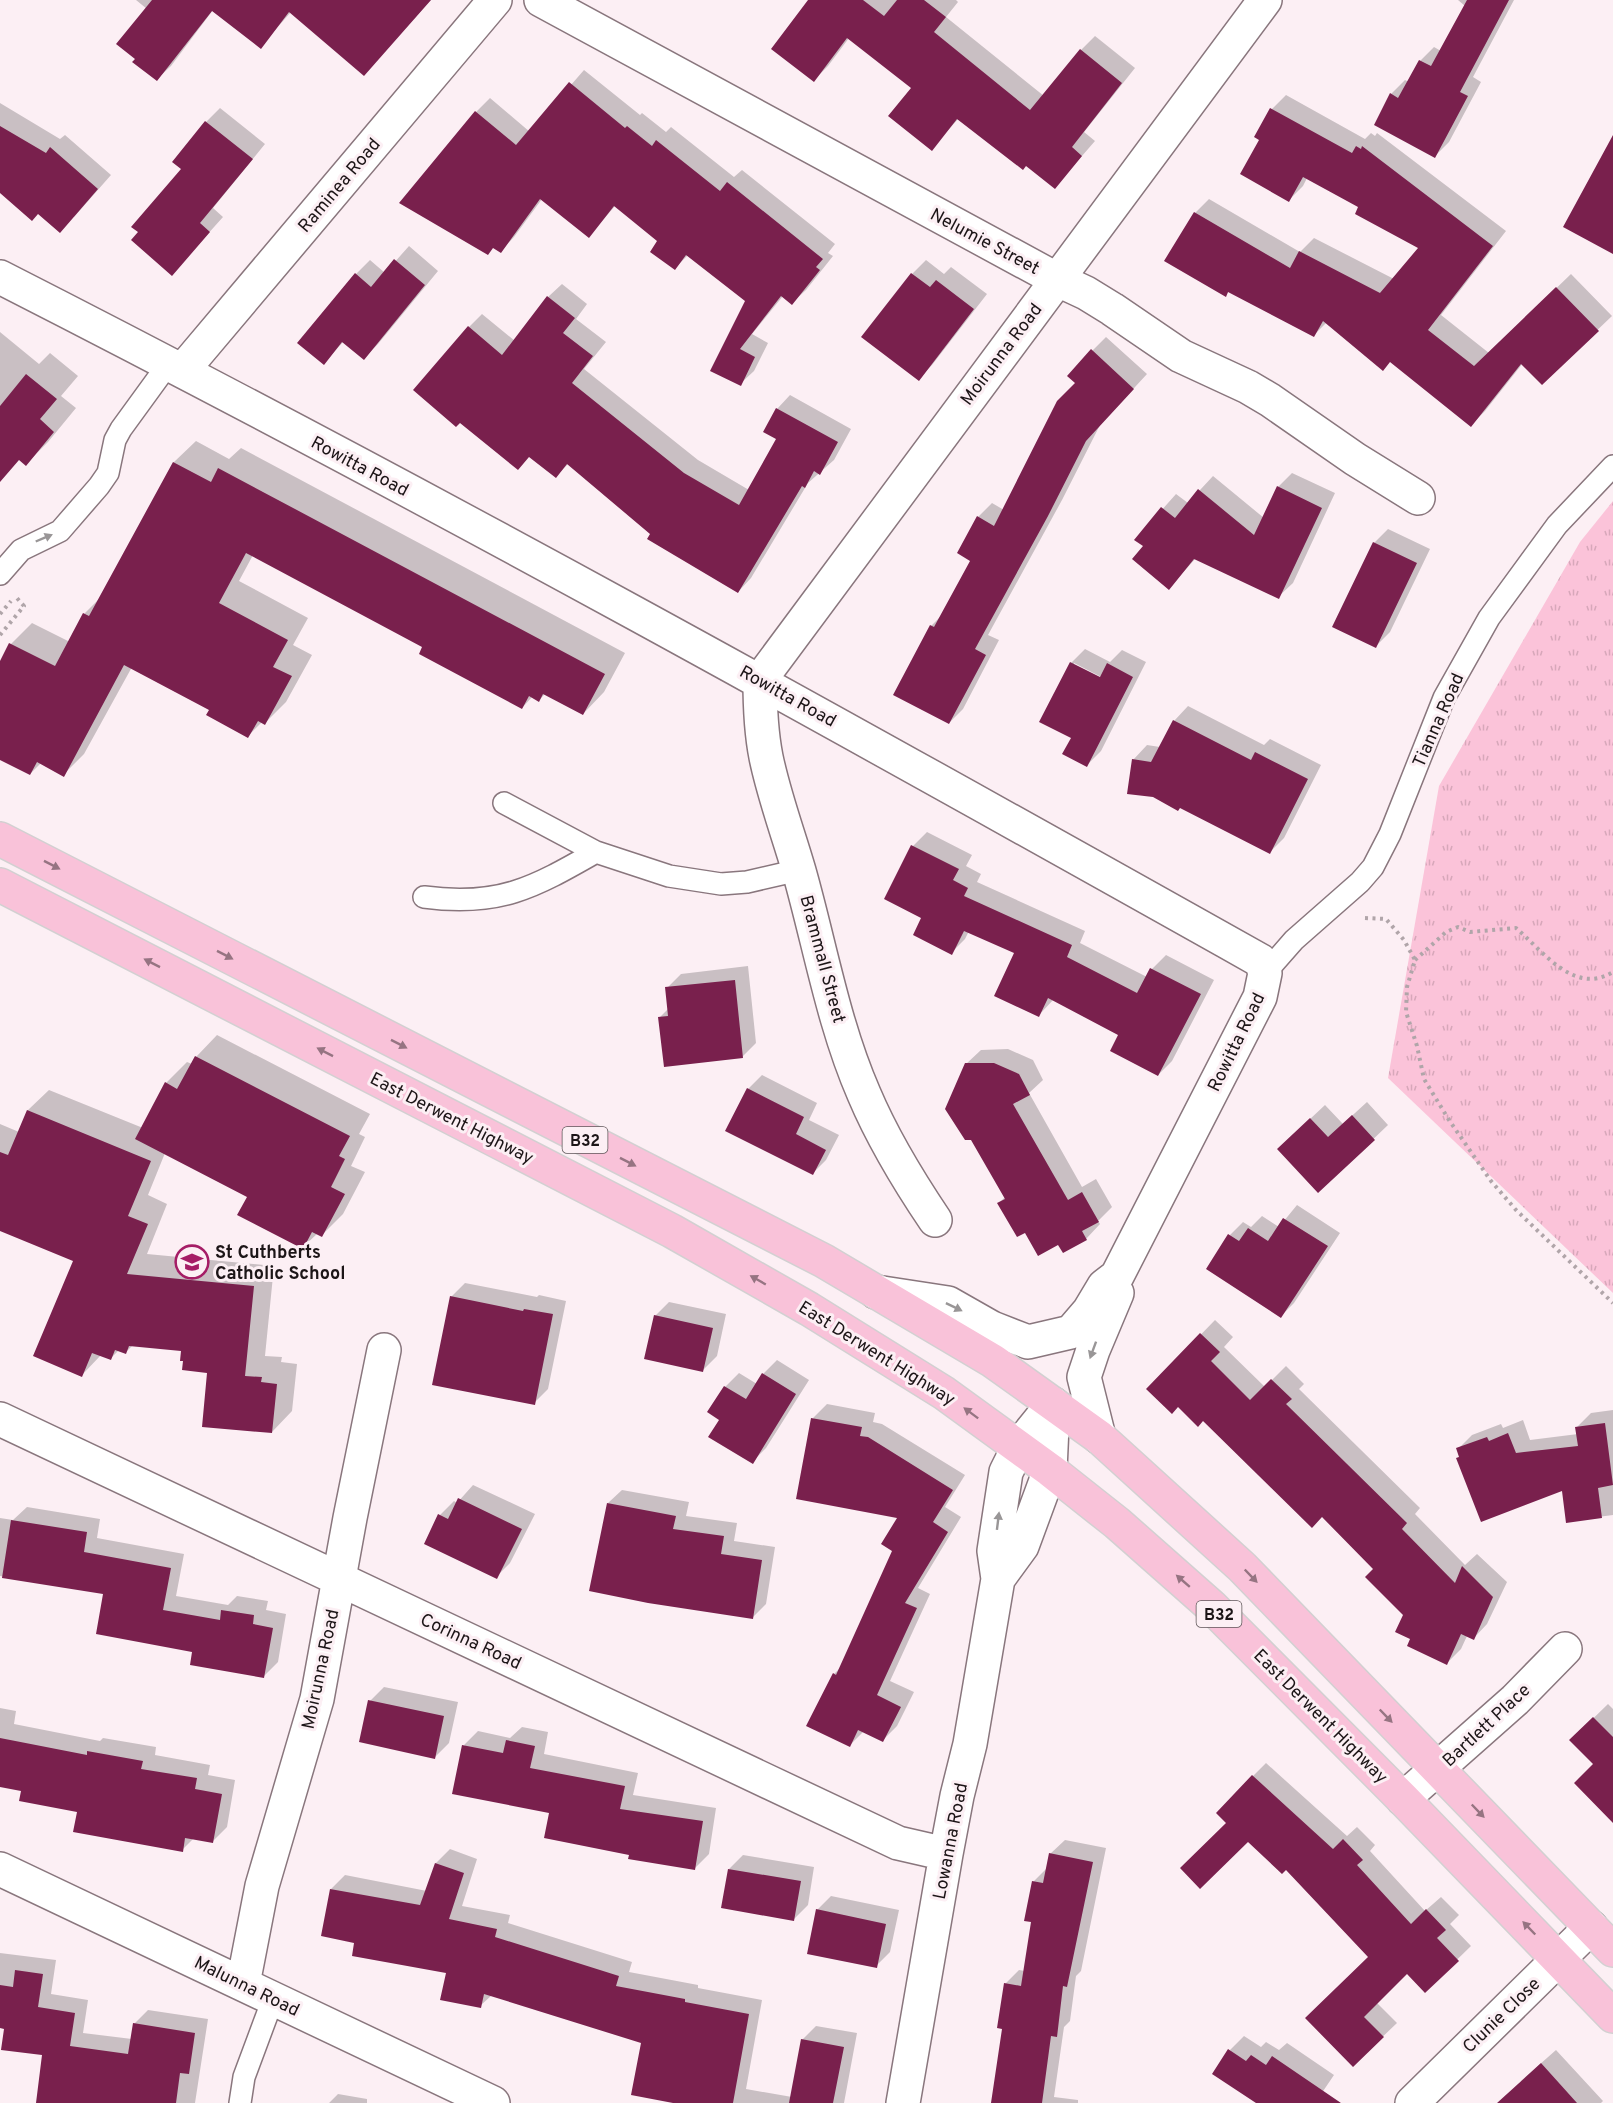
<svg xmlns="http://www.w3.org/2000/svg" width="1613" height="2103" viewBox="0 0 1613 2103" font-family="Overpass,sans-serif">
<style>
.grass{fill:url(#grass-tufts)}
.shadow{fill:#0003;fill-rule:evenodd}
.building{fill:#79204d}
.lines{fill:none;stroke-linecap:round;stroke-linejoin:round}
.service-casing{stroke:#89767d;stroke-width:24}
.minor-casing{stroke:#89767d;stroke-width:36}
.primary-casing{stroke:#d2d0d1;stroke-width:36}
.path{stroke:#b0a5a9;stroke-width:4;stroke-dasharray:3 4.5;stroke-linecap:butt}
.service{stroke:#fff;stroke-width:21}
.minor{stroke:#fff;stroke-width:33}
.primary{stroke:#f9c2d9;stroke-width:33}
.oneway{fill:#999697}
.oneway2{fill:#967482}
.labels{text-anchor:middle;stroke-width:6;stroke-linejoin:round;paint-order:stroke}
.shield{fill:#fceff4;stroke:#5f5659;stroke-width:1.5}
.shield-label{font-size:16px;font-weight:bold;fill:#1c1517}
.street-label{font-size:18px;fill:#1c1517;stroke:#fceff4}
.poi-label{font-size:18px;font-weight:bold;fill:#1c1517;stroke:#fceff4;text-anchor:start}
</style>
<defs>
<pattern id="grass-tufts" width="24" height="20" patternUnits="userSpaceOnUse" patternTransform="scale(1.5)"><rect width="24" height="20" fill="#fbc3d9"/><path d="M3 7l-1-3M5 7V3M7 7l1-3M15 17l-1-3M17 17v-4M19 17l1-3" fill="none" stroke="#d7a7ba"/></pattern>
</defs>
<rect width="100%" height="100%" fill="#fceff4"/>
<path class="grass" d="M1613,501V1293L1388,1078L1439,786L1580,542Z"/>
<path class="shadow" d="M136,0H431L364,74L291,12L260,47L213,10L171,66L157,79L147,9Z
M810,0H956L958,2L946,17L1044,96L1081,50L1095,36L1135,68L1084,132L1095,141L1055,187L1026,165L959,118L931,149L913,87L849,38L828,66L814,80Z
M1458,0H1514L1473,77L1481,82L1449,142L1435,156L1391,94L1405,80L1409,82L1420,61L1434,47L1441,51L1465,6Z
M584,70L640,115L642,113L666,132L671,127L734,177L742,170L835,244L828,253L833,256L806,290L792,303L783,296L752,334L768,343L754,371L740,384L712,371L747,301L688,255L675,268L659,241L615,206L589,236L542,199L514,237L501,251L401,202L476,112L490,98L530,132Z
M1286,95L1365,139L1371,133L1375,136L1377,133L1506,231L1441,315L1489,353L1571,274L1612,316L1542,383L1523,363L1485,411L1471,425L1390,361L1327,322L1314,335L1229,291L1226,295L1195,213L1209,199L1300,252L1314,238L1394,279L1420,247L1360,206L1307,178L1303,186L1289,200L1261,139L1272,109Z
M0,103L60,139L65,135L111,175L74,217L28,203L0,186Z
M220,108L265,144L213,208L223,217L172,274L183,168L206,122Z
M409,246L438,271L378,344L364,358L344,341L324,363L299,343L356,274L370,260L385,273Z
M926,260L944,274L951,267L987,294L932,365L918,379L912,274Z
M562,284L587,304L576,319L606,342L584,369L698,460L749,490L778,439L777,409L790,395L851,429L834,460L808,483L751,578L738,592L652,534L569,463L556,476L469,327L482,314L515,341L548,297Z
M0,332L39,364L50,353L78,376L61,396L76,408L48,442L26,464L19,459L0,461Z
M1106,337L1147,374L1100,425L1062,500L988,635L999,640L963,709L949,723L931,626L944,613L973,560L978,517L992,503L1004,510L1077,383L1093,350Z
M196,441L229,459L241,448L625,653L604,692L583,714L545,694L539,700L533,696L522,708L424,647L253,555L239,581L308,618L293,645L312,655L286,702L265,723L262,722L248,736L211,710L132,667L84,754L63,775L41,763L30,774L0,758V664L11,644L32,623L70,642L84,614L101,597L174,462Z
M1292,473L1335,493L1293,583L1278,597L1196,558L1169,588L1145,546L1136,539L1176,494L1188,503L1213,476L1264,518L1278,487Z
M1388,529L1430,549L1390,632L1376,646L1374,543Z
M1085,649L1110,662L1122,650L1146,662L1101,751L1087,765L1073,737L1071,663ZM1074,663L1107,680L1106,682L1074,666Z
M1188,706L1264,745L1270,739L1321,765L1284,838L1270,852L1180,807L1153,796L1133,760L1147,745L1160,747L1174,721Z
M927,832L972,855L966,866L981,874L977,882L1085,931L1080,943L1147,977L1152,969L1166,955L1214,980L1172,1061L1158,1075L1120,1034L1054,999L1039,1015L1016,952L969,931L965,939L951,953L923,917L913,846Z
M748,966L756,1043L742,1057L660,1017L669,1008L667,988L681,974Z
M217,1035L370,1114L359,1134L365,1137L351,1166L365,1172L343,1214L322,1235L318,1233L303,1247L249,1197L165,1153L148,1195L167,1204L147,1254L274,1266L265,1356L282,1357L281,1362L297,1364L292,1411L272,1432L209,1371L183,1350L133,1345L126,1352L119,1350L110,1359L101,1355L82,1375L75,1260L0,1230V1124L19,1132L28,1110L49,1090L143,1128L166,1083L187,1062L192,1064L196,1057Z
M1008,1049L1033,1060L1043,1080L1029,1093L1082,1187L1096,1179L1112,1207L1098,1221L1100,1224L1086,1239L1058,1243L1025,1231L999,1203L1005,1197L966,1064L981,1050Z
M762,1075L817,1103L809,1120L839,1135L826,1160L812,1174L748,1089Z
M1367,1102L1388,1125L1319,1191L1293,1135L1325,1105L1343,1124Z
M1297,1205L1340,1233L1294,1303L1281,1316L1230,1235L1243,1222L1251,1227L1262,1216L1279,1227Z
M465,1283L537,1297L539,1295L566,1301L548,1389L534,1403L451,1297Z
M669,1302L726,1314L717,1356L703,1370L655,1316Z
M1215,1320L1233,1337L1224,1347L1265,1387L1286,1366L1304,1384L1299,1389L1420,1508L1415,1514L1465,1565L1477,1554L1507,1582L1487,1624L1473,1639L1467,1636L1461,1649L1447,1663L1412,1638L1405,1615L1375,1569L1322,1515L1203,1419L1148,1389Z
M777,1360L809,1380L766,1448L752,1462L721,1419L725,1387L739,1373L757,1384L763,1374Z
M827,1404L875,1413L873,1422L882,1424L965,1475L945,1507L961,1517L918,1588L930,1594L890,1681L914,1692L897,1726L883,1740L864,1731L850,1745L834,1674L841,1667L894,1551L900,1517L813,1418Z
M1613,1410V1515L1567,1521L1563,1489L1458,1458L1460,1456L1458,1449L1472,1435L1501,1424L1503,1428L1523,1420L1530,1440L1578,1434L1577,1427L1591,1413Z
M473,1485L535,1514L510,1563L496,1577L440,1515L454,1501L457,1503Z
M622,1490L689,1502L686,1516L737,1523L734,1541L775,1547L766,1604L753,1617L608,1503Z
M27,1507L100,1519L97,1538L184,1554L176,1596L228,1605L237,1596L268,1601L266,1610L286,1614L278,1662L264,1676L194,1650L104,1593L0,1576V1518L13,1520Z
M384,1687L458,1702L449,1743L435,1757L370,1701Z
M1608,1704L1613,1709V1819L1595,1764L1571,1740Z
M0,1708L16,1711L14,1724L100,1741L103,1738L156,1747L155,1755L210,1765L208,1775L235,1780L227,1827L213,1841L194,1838L182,1850L23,1790L0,1786Z
M522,1727L548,1732L544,1754L638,1773L633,1795L716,1808L709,1854L695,1868L631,1853L551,1812L464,1745L478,1731L510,1738Z
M1266,1763L1347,1836L1357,1827L1375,1845L1370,1851L1425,1911L1441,1897L1459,1915L1450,1924L1471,1946L1425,1991L1407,1972L1377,2003L1397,2023L1353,2065L1370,1957L1286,1868L1228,1822L1253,1776Z
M1065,1840L1106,1848L1081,1971L1076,1976L1070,2021L1064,2027L1054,2097L1078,2100V2103H993L1004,2028L1005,1984L1019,1970L1025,1971L1033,1921V1882L1048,1867L1050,1854Z
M450,1849L477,1859L462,1906L510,1915L508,1923L632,1962L629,1972L698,1985V1988L762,2000L746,2089L792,2097L802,2040L816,2026L857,2033L844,2103H682L643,2042L492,1995L480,2006L447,1971L356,1941L331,1889L345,1875L427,1891L436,1863Z
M743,1855L814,1867L808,1905L794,1919L729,1869Z
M831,1896L899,1910L890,1952L876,1966L817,1910Z
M0,1953L56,1960L51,1994L88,2000L83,2033L132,2039L134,2024L148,2010L208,2019L195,2103H37L44,2054L5,2027H0Z
M1244,2036L1261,2047L1266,2042L1279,2050L1287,2043L1334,2075L1315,2103H1259L1230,2050Z
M1556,2050L1603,2101L1601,2103H1515L1521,2081Z
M338,2094L367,2099V2103H329Z"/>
<path class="building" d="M152,0H431L364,76L289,12L261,49L212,11L157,81L132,62L135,59L116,44Z
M808,0H863L884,16L897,0H924L946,17L934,32L1030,110L1080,49L1122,83L1072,147L1082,156L1055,189L1026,166L1023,170L957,119L932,151L888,116L911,88L847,38L814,82L771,49Z
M1467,0H1509L1460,92L1468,96L1435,158L1374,125L1390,93L1398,98L1419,60L1431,66Z
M569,82L625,128L627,126L652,146L656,140L720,191L727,182L823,259L816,267L820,270L792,305L781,296L740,349L755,357L741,386L710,371L745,301L686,255L675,270L650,252L657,241L614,206L589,238L540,199L501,253L493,248L488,255L399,203L475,111L516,145Z
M1270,108L1352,153L1356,146L1361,149L1362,146L1493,246L1428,330L1474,366L1556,287L1599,331L1542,385L1521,364L1471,427L1390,362L1383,371L1323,321L1314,337L1228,292L1226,297L1164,261L1194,212L1290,268L1299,251L1380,293L1418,248L1355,214L1358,207L1303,177L1289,202L1240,174L1259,140L1254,137Z
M205,121L253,159L200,223L210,232L172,276L131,240L138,232L131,227L181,169L172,162Z
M0,126L46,153L50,147L98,189L60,233L38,214L32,221L0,193Z
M1613,135V254L1563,227Z
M394,259L425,285L364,360L342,342L324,365L297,343L355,273L371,287Z
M911,273L930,287L936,280L974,309L919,381L861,337Z
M547,296L575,318L563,333L593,356L572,383L684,473L739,505L776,439L763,432L776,408L838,442L820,475L814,471L805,488L802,486L738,593L647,539L650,534L567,464L556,478L529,457L518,470L460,423L456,427L413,390L468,326L502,355Z
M1091,349L1134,389L1086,441L1048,516L975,649L986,655L949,724L893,695L930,625L934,627L970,561L957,553L977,516L994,526L1057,401L1075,383L1067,376Z
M26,374L57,399L40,419L54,432L26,466L19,460L0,482V406Z
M173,462L211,482L218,468L605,674L583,715L543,694L539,702L529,696L522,709L419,654L422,647L246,553L219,603L288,640L273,667L292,676L265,725L258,721L248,738L206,715L209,710L124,665L64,777L37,762L30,775L0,760V661L9,643L55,666L83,613L89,616Z
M1277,486L1322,508L1279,599L1194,559L1169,590L1132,559L1143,546L1134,540L1161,507L1175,518L1198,489L1254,535Z
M1373,542L1417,563L1376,648L1332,627Z
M1070,662L1100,677L1107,663L1133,677L1087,767L1062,754L1071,738L1039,722Z
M1173,720L1251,760L1255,752L1308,779L1270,854L1180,808L1178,811L1153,797L1127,794L1132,759L1151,762Z
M911,845L959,869L953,880L968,888L964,896L1072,945L1067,957L1137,993L1150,968L1201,994L1158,1076L1110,1051L1118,1035L1048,998L1039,1017L994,996L1014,953L964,931L952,955L913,935L921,918L884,899Z
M735,980L743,1058L664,1067L658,1017L668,1016L665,987Z
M195,1056L350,1136L339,1156L345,1159L331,1187L345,1194L322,1237L312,1232L303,1249L237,1215L247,1197L135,1139L165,1082L177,1089Z
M965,1063H994L1019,1074L1030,1095L1013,1104L1068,1200L1082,1192L1099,1222L1082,1231L1087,1240L1063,1253L1058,1245L1038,1256L1025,1233L1017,1237L997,1203L1005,1199L971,1140H965L945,1109Z
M747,1088L804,1117L796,1134L826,1150L813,1175L725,1131Z
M27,1110L151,1161L128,1216L148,1224L127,1274L254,1286L245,1376L262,1377L261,1382L277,1384L272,1433L202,1427L207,1373L182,1370L183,1361H180L181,1351L129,1346L126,1354L115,1350L111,1360L92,1353L82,1377L33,1356L73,1261L0,1231V1152L8,1155Z
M1352,1115L1375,1140L1318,1193L1277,1149L1310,1118L1328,1137Z
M1283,1218L1328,1246L1281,1318L1206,1269L1228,1234L1239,1241L1248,1228L1268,1241Z
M450,1296L523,1311L524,1309L553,1314L535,1405L432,1385Z
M654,1315L713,1328L703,1372L644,1359Z
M1200,1333L1220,1352L1211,1361L1250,1400L1271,1379L1292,1399L1286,1404L1407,1523L1402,1529L1455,1583L1462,1566L1493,1597L1474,1640L1461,1634L1447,1665L1407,1646L1410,1639L1395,1632L1403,1615L1365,1577L1373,1569L1322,1517L1312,1528L1203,1421L1198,1427L1178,1407L1172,1414L1146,1389Z
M762,1373L796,1394L753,1464L708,1437L719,1420L707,1412L724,1386L746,1399Z
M811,1418L862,1427L860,1436L868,1437L953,1490L933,1522L948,1532L905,1603L917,1608L877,1695L901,1707L883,1742L858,1730L850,1747L806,1726L833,1673L836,1675L892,1551L881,1544L897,1518L796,1499Z
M1605,1423L1613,1485L1598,1488L1602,1518L1566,1523L1562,1491L1481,1522L1456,1458L1459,1457L1456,1448L1487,1437L1489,1441L1508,1433L1516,1453L1578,1446L1575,1427Z
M458,1498L522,1529L497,1579L424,1544L438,1514L448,1519Z
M607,1503L676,1516L673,1529L724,1536L721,1554L762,1560L753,1619L648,1603L589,1591Z
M11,1520L87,1532L84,1552L171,1568L163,1610L220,1620L221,1610L254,1615L253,1624L273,1628L264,1678L190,1665L192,1652L96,1634L103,1594L2,1578Z
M368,1700L444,1716L435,1759L359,1742Z
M1593,1717L1613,1737V1823L1574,1783L1593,1764L1569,1740Z
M0,1738L87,1755V1751L143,1761L141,1769L197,1778L195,1789L222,1794L213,1843L185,1838L183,1852L73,1832L77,1812L19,1801L21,1791L0,1787Z
M506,1740L535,1746L530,1768L625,1786L620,1809L703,1821L695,1870L628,1859L629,1855L544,1838L549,1813L452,1794L462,1745L503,1753Z
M1252,1775L1333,1849L1343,1839L1363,1860L1357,1865L1411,1924L1426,1909L1446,1930L1437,1938L1459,1961L1425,1993L1407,1974L1364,2017L1384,2037L1353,2067L1305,2018L1368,1957L1286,1870L1282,1874L1248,1842L1200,1889L1180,1868L1226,1823L1216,1813Z
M1049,1853L1093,1862L1067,1987L1063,1986L1057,2037L1051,2036L1042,2103H991L1002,2029L997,2028L1004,1983L1021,1986L1031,1922L1024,1921L1032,1881L1043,1883Z
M435,1863L464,1873L449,1919L497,1929L495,1937L619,1976L616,1986L685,1999V2002L749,2014L733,2103H673L631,2095L641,2043L484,1994L481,2008L440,2000L446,1973L352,1956L354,1943L321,1936L330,1889L420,1905Z
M728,1869L801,1881L794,1921L721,1908Z
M816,1909L886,1924L877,1968L807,1954Z
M15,1970L43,1974L38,2007L75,2013L70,2046L128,2054L133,2023L195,2033L189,2074L180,2073L176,2103H36L42,2055L1,2050L4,2029L0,2028V1985L13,1987Z
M801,2039L844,2047L833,2103H789Z
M1228,2049L1246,2061L1251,2055L1266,2065L1272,2056L1341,2103H1256L1212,2074Z
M1541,2063L1577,2103H1497Z"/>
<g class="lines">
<g class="service-casing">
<path id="service" d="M0,574L21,550L60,531L99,486L108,473L115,440L121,429L169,363
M504,803L596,852L669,876L721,884L747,882L799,870
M424,897C499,907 533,888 596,852
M1265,973L1294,940L1360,882L1373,867L1390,834L1444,698L1489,618L1557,525L1613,466
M240,2103L244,2077L273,1999"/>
</g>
<g class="minor-casing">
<path id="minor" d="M541,0L1056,279L1086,293L1112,309L1181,356L1248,387L1270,400L1355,459L1418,498
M0,277C426,494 844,727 1261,961L1265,973L1260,997L1117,1276L1104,1286L1089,1311L1071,1332L1028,1342L992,1328L948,1303L876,1292
M182,371L495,0
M935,1220C908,1180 883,1139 864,1094C833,1023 820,945 799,871C788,833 774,796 766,757C761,732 760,706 760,680L1265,0
M0,1419L898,1843L946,1854
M1099,1437L1084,1377L1093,1350L1117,1293
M998,1579L1022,1546L1050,1470L1053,1404
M1403,1799L1515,1700L1565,1649
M0,1869L493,2103
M243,1984L262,1886L317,1699L350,1518L384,1350
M903,2103L946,1854L957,1796L970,1744L998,1579L994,1551L1006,1472L1019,1446L1053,1404
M1412,2103L1591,1927"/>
</g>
<g class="primary-casing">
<path id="primary" d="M0,839L824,1261L993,1361L1099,1437L1242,1567L1613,1950
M0,885L672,1231L809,1309L944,1393L1050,1470L1117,1523L1211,1606L1403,1799L1613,2016"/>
</g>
<path class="path" d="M0,614L11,601
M0,635L24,606L16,597
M1365,918L1386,919L1404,940L1415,960L1407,987L1406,1012L1417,1046L1424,1079L1449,1120L1491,1181L1516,1210L1613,1303
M1415,960L1446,932L1458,927L1470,932L1516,928C1543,951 1574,996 1613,972"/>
<use href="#service" class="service"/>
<use href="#minor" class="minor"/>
<use href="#primary" class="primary"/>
</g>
<defs><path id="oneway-solid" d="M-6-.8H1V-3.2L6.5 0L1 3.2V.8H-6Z" transform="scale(1.5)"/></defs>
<g class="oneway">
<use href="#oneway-solid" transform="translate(44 538) rotate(-23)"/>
<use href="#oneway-solid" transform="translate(954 1307) rotate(26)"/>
<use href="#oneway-solid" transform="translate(1093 1350) rotate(110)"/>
<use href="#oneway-solid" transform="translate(998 1521) rotate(-83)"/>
</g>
<g class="oneway2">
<use href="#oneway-solid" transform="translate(52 865) rotate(27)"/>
<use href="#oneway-solid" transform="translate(225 955) rotate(27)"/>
<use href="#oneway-solid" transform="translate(152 963) rotate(-153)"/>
<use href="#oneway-solid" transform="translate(399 1044) rotate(27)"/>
<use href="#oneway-solid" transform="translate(325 1052) rotate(-153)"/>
<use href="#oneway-solid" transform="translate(628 1162) rotate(27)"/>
<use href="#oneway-solid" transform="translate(758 1280) rotate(-150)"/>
<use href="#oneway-solid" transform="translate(971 1413) rotate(-143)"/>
<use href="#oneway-solid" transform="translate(1251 1576) rotate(46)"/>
<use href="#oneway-solid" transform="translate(1183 1581) rotate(-139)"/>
<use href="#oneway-solid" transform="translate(1386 1716) rotate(46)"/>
<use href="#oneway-solid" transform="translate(1478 1811) rotate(46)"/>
<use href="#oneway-solid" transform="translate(1529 1928) rotate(-134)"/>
</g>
<defs>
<g id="school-ring" transform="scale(1.725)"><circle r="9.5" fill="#fceff4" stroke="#a51d66" stroke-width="1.5"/><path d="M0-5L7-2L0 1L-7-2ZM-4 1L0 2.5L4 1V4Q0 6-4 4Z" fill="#a51d66"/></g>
</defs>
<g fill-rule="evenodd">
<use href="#school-ring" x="192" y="1262"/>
</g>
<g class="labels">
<g class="shield">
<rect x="562.5" y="1127" width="45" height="26" rx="4.5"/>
<rect x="1196.5" y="1601" width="45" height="26" rx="4.5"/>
</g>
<g class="shield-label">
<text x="585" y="1146">B32</text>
<text x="1219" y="1620">B32</text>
</g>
<g class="street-label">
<text transform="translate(339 185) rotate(-50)" y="6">Raminea Road</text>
<text transform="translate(985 241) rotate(28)" y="6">Nelumie Street</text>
<text transform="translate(1001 354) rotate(-53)" y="6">Moirunna Road</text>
<text transform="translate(360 466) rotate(28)" y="6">Rowitta Road</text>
<text transform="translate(788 696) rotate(29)" y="6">Rowitta Road</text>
<text transform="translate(1438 720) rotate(-66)" y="6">Tianna Road</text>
<text transform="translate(823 959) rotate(75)" y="6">Brammall Street</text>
<text transform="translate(1236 1042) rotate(-64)" y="6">Rowitta Road</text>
<text transform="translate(452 1118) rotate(27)" y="6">East Derwent Highway</text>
<text transform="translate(877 1353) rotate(32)" y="6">East Derwent Highway</text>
<text transform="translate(471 1641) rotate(25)" y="6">Corinna Road</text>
<text transform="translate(320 1669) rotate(-78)" y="6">Moirunna Road</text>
<text transform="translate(1321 1716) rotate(45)" y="6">East Derwent Highway</text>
<text transform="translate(1486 1725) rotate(-43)" y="6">Bartlett Place</text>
<text transform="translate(950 1841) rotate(-79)" y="6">Lowanna Road</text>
<text transform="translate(247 1986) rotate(26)" y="6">Malunna Road</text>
<text transform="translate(1501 2015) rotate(-44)" y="6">Clunie Close</text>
</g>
<g class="poi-label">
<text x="215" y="1258">St Cuthberts<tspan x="215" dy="21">Catholic School</tspan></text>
</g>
</g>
</svg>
